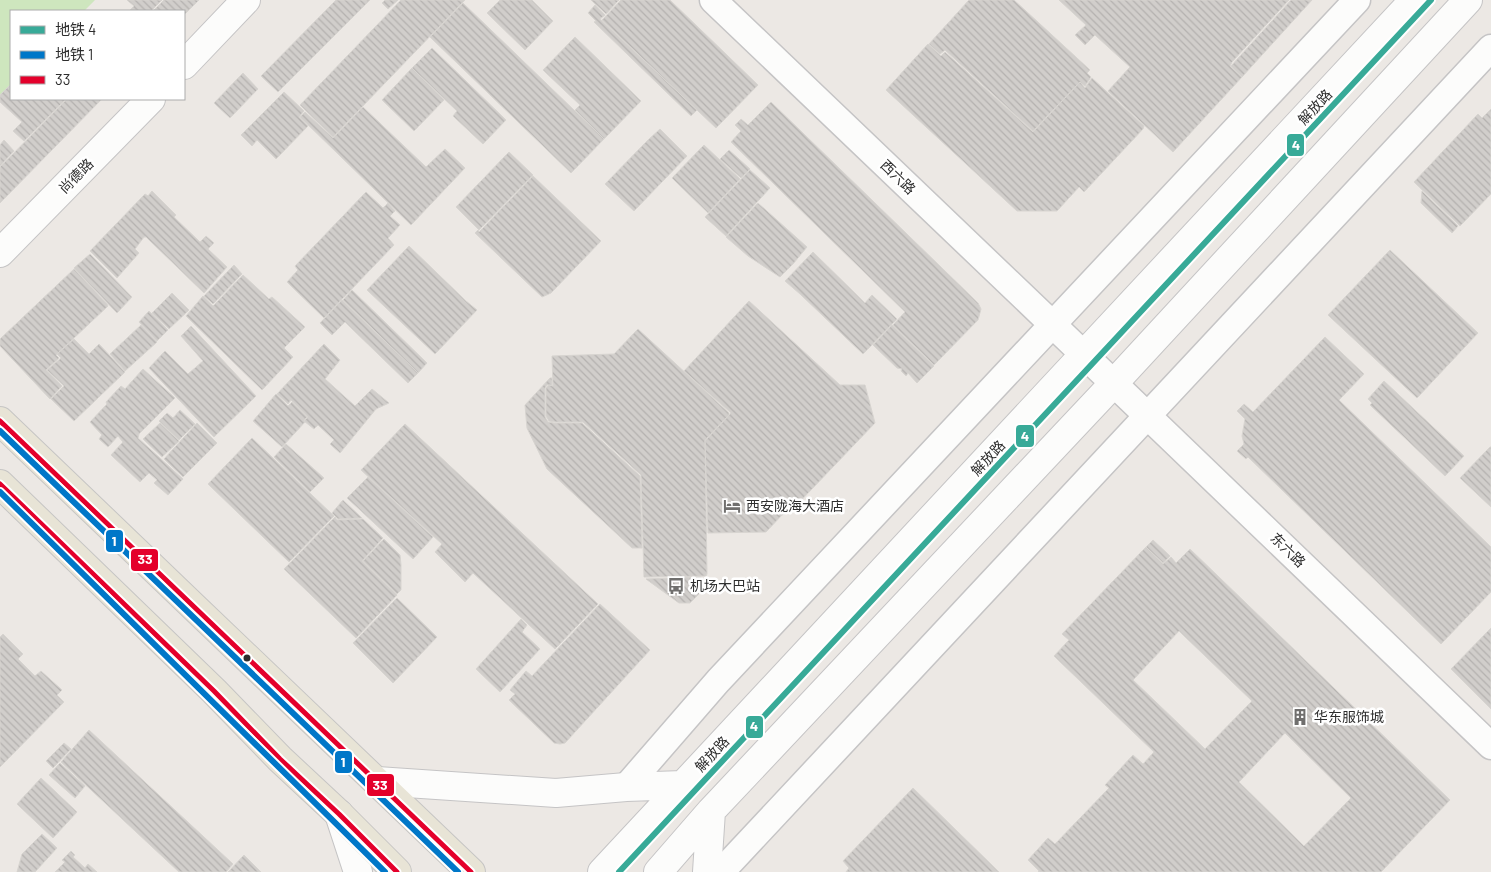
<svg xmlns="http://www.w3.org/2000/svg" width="1491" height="872" viewBox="0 0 1491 872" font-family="Barlow,'Noto Sans SC',sans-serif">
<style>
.park{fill:#cee6be}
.building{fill:url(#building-back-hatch);stroke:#d7d4d0;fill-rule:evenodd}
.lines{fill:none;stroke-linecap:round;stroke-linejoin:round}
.street-casing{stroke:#c5c4c5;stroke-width:29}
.secondary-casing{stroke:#c5c4c5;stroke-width:30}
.primary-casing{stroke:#c6c5c4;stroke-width:30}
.street{stroke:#fcfcfb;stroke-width:26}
.secondary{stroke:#fcfcfb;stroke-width:28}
.primary{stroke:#e8e4d6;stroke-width:28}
.bus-1-casing{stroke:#fff;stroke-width:9}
.bus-1{stroke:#e4002b;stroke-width:5}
.metro-1-casing{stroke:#fff;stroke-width:10}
.metro-2-casing{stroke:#fff;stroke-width:10}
.metro-1{stroke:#38aa98;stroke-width:6}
.metro-2{stroke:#0077c8;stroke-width:6}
.bus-dot{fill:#2e2e2e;stroke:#fff;stroke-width:2}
.labels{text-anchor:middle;stroke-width:5;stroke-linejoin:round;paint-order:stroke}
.street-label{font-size:14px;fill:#2e2e2e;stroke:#fff}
.poi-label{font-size:14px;fill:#2e2e2e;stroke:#fff;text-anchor:start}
.line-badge{stroke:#fff;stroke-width:2}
.badge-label{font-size:14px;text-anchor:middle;font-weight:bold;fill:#fff}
</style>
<defs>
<pattern id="building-back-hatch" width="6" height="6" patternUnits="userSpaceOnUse" patternTransform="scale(1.25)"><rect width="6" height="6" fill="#d1cecb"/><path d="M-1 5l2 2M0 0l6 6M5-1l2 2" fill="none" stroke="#b4b1af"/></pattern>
</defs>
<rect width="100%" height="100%" fill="#ece8e4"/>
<path class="park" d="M0,0H95L84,11H11V86L0,98Z"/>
<path class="building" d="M127,0H162L151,11H129L134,6Z
M164,0H199L184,15V11H153Z
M336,0H370L278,92L261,76Z
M385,0H398L388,9L382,3Z
M401,0H465L333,137L300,105Z
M500,0H532L553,21L525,50L487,13Z
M591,0H619L606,14Z
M621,0H670L758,85L716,128L602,20Z
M969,0H1014L1090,70L1087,73L1091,77L1085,86L1080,82L1033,131L945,50L940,54L929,44Z
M1059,0H1289L1232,62L1230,66L1242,77L1173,152L1108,91L1130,67L1095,35L1085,45L1075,35L1086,25Z
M1291,0H1312L1242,77L1231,66Z
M463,3L604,139L571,173L430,37Z
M595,5L605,15L600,19L697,110L691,116L594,22L596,21L588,13Z
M575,37L641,101L604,139L575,110L580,105L543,70Z
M928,44L941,56L945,52L1033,132L1080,82L1085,88L1092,78L1144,126L1143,129L1084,192L1079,187L1057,211H1017L886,90Z
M432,48L506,120L483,144L453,116L457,111L412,68Z
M412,68L444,100L414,131L382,100Z
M243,73L258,89L230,118L214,103Z
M11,84V99H66L24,141L13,131L22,122L0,102V95Z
M284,92L304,111L299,117L308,126L276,159L257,140L252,146L241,135Z
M67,99H102L0,203V167Z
M771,102L978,303L981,309L978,320L934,365L893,325L905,312L731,142L741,131L735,125L741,119L748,125Z
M363,107L426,167L445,149L465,168L411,225L300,117L305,112L333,138Z
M1491,109V194L1460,226L1414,182L1478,114L1482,118Z
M660,129L687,156L634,211L605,184L647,141Z
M4,140L14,151L0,166V145Z
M704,145L740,179L708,213L672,178Z
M729,150L750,169L741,178L720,159Z
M509,152L533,175L479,230L456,207Z
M750,170L770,188L726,236L705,217Z
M533,176L601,241L551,293L542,297L475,233L478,230L479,232Z
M152,191L176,215L174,217L200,242L206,236L214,243L208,249L227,267L204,293L146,237H144L135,249L139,253L117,278L90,251L145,194L148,196Z
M1422,191L1458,226L1452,233L1421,203Z
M366,192L383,208L388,203L395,211L390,216L400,225L388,238L394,245L324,318L287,282L298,270L295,266Z
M758,203L807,247L793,264L780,277L748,256L726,237Z
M409,246L466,301L477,310L435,354L367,290Z
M1390,250L1478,333L1417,398L1328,315Z
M813,252L865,303L872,295L897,319L863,354L800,294L785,281Z
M90,254L132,297L117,313L74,268Z
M234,265L242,274L213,304L204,296Z
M74,269L107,304L108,306L56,355L59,358L46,370L62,386L50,399L0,346V339Z
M243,275L269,299L272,297L305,327L284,348L293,357L262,390L186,316L203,296L213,306Z
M352,290L427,363L418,373L343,300Z
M172,293L189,310L169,329L152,313Z
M342,300L418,373L408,383L345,322L332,335L320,323Z
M749,301L840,385H865L875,423L790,512L782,515L766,532L708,533L705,441L731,413L684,371Z
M149,311L168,330L157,341L139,322Z
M141,325L157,342L125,371L110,354Z
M892,325L934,366L917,383L908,373L906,376L901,371L902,369L897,368L873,345Z
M191,326L256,396L214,437L149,368L165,351L188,374L203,361L181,336Z
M638,329L729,413V415L705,440L707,574L706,576L644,577L641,475L583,422H555L549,421L546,416V388L549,385L553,386L552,356L614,354Z
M1325,337L1364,374L1339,400L1491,547V592L1441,644L1248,457L1246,459L1237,451L1244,444L1242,436L1245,419L1237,411L1244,404L1253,412Z
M74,339L89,354L99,344L125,372L74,421L51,399L64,386L47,370L61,358L57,354Z
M324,344L340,360L325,379L355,406L372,389L389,403L376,409L340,453L330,444L334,440L318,425L314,429L304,421L308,417L291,400L288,404L277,394Z
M143,369L175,398L139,434L138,438L183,479L168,495L154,483L157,480L149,473L140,482L111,455L123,442L118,436L108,447L99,439L102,435L90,422L107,404L106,402L121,386L125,389Z
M550,378H552V385H547L545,388V417L548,422L554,423H582L640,476L642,548H632L547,469L527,428L525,405Z
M1384,381L1464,456L1445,476L1370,405L1372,403L1368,399Z
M276,394L288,406L292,402L307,417L304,420L305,422L282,447L253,421Z
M180,410L195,424L179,440L159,421L167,413L173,418Z
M160,423L179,441L162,457L143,439Z
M197,423L217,443L183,477L164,459Z
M405,424L598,604L555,649L473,573L465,582L435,552L442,544L361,470Z
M252,438L334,516L289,562L208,484Z
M286,444L324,478L310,492L274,457Z
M1490,447H1491V507L1460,478Z
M368,477L433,537L413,559L347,498Z
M343,500L362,518L338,519L332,513Z
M335,517L337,520L363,519L383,538L362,561L397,595L356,638L284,569Z
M384,539L400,555L401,565V590L397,594L363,561Z
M1153,540L1170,556L1163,563L1146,547Z
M1146,547L1163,564L1171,557L1176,563L1190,549L1450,800L1381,872H1038L1039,871L1028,860L1048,838L1055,844L1109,788L1105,785L1133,755L1143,764L1154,752L1054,656L1069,640L1062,634ZM1179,631L1252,701L1205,749L1133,680ZM1285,733L1351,798L1304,846L1239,782Z
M701,577L703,590L690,603H679L646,579Z
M397,598L437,637L393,683L353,643Z
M600,604L650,650L565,743L560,744L554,743L509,700L515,694L510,690L526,671L532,676Z
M521,619L527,625L522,632L540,649L500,692L476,669Z
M1491,628V709L1451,669Z
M3,634L23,654L18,659L35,676L41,671L62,690L57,695L64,702L0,767V637Z
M89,730L233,864L226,872H179L61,762Z
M64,743L71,749L53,768L46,761Z
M60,763L85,786L75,798L49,775Z
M41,778L77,812L53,838L17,804Z
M913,788L999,872H846L849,868L843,861Z
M42,834L57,848L35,872H17L22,854Z
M71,851L75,855L73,857L85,868L88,864L97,872H55L65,862L62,860Z
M244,855L261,872H228Z"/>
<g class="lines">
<g class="street-casing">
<path id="street" d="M713,0L1052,324L1491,746
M626,787L718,681L1357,0
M721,872L1491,48"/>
</g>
<g class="secondary-casing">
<path id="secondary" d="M184,65L246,0
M0,253L151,99
M377,781L556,793L626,787L683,785
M339,814L358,872
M602,872L1414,0
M658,872L711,811L1114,383L1468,0
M707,872L711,811"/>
</g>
<g class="primary-casing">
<path id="primary" d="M0,421L196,609L471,872
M0,484L214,691L280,759L339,814L397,872"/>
</g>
<use href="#street" class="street"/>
<use href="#secondary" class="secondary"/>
<use href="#primary" class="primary"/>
<g class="bus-1-casing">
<path id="bus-1" d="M0,421L471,872
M0,484L214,691L280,759L339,814L397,872"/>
</g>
<use href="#bus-1" class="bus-1"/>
<g class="metro-1-casing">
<path id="metro-1" d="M619,872L1431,0"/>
</g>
<g class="metro-2-casing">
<path id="metro-2" d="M0,431L458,872
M0,492L385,872"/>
</g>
<use href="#metro-1" class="metro-1"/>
<use href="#metro-2" class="metro-2"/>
</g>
<defs>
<g id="hotel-bare" transform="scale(1.35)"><path d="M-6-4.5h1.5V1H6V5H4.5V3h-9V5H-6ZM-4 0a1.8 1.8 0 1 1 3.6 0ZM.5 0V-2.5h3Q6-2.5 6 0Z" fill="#706f6e" stroke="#fff" stroke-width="2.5" paint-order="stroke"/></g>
<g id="bus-bare" transform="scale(1.35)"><path d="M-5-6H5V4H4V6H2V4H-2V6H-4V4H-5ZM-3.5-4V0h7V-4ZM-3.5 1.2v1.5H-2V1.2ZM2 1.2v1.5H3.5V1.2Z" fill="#706f6e" stroke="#fff" stroke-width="2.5" paint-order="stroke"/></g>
<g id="building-bare" transform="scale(1.35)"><path d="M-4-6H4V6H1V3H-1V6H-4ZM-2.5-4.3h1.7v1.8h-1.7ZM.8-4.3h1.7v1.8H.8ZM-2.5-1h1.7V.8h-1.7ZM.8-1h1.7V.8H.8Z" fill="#706f6e" stroke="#fff" stroke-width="2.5" paint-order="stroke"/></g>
</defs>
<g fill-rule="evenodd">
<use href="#hotel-bare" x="732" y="506"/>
<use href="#bus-bare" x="676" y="586"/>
<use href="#building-bare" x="1300" y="717"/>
</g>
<circle class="bus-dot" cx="247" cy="658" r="4.5"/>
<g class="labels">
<g class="street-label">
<text transform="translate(1315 107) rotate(-47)" y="5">解放路</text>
<text transform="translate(76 176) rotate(-45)" y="5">尚德路</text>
<text transform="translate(898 177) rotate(44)" y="5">西六路</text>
<text transform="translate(988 458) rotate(-47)" y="5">解放路</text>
<text transform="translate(1288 550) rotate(44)" y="5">东六路</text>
<text transform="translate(712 754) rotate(-47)" y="5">解放路</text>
</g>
<g class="poi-label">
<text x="746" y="511">西安陇海大酒店</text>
<text x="690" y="591">机场大巴站</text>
<text x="1314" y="722">华东服饰城</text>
</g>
</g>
<g class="line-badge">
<rect x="1286" y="133" width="19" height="24" rx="5" fill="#38aa98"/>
<rect x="1015" y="424" width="20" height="24" rx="5" fill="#38aa98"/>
<rect x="105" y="529" width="19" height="24" rx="5" fill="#0077c8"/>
<rect x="130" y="548" width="29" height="24" rx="5" fill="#e4002b"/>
<rect x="745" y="715" width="19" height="24" rx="5" fill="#38aa98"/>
<rect x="334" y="750" width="19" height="24" rx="5" fill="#0077c8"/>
<rect x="366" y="773" width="29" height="24" rx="5" fill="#e4002b"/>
</g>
<g class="badge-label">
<text x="1296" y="150">4</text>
<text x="1025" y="441">4</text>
<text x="114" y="546">1</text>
<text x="145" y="564">33</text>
<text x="754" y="731">4</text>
<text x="343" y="767">1</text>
<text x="380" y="790">33</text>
</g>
<rect x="10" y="10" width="175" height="90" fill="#ffffff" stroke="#ababab"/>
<rect x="20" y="26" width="25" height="8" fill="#38aa98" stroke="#ababab"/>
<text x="55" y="35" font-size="15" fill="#2e2e2e">地铁 4</text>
<rect x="20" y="51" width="25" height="8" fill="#0077c8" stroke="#ababab"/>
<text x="55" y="60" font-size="15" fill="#2e2e2e">地铁 1</text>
<rect x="20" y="76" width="25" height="8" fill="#e4002b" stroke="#ababab"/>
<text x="55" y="85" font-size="15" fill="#2e2e2e">33</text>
</svg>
